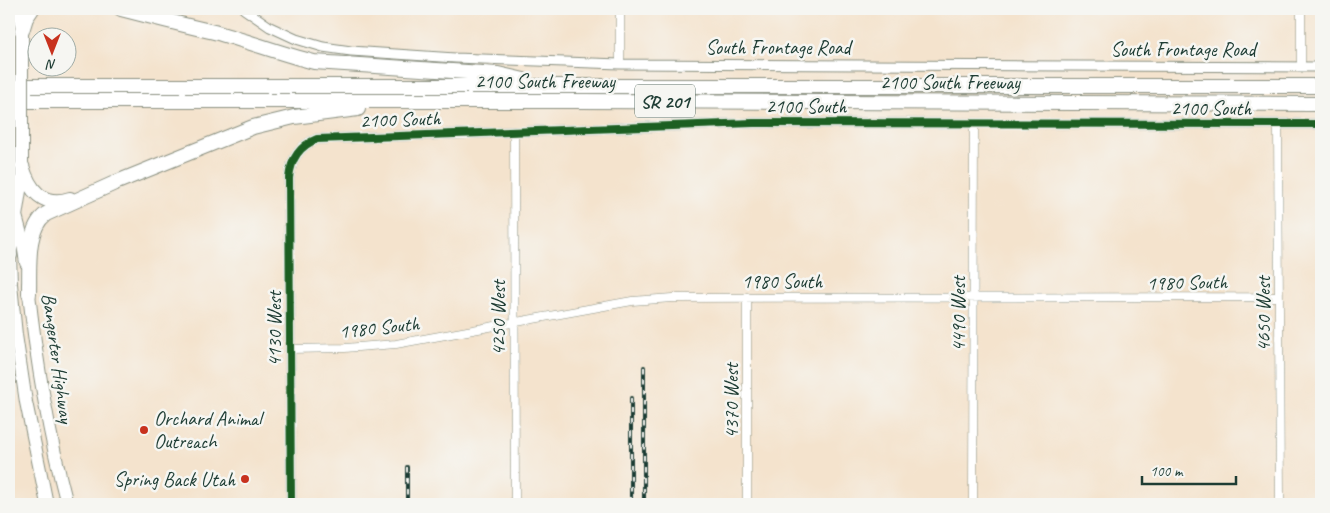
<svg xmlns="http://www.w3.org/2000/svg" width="1330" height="513" viewBox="0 0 1330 513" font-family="Caveat,sans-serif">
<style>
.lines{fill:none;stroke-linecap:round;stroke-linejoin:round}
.minor-casing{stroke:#8a9080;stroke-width:9}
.tertiary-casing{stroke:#8a9080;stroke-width:11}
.trunk-casing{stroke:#8a9080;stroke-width:14}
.motorway-casing{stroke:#8a9080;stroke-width:16}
.minor{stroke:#fff;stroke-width:8}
.tertiary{stroke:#fff;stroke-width:9}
.trunk{stroke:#fff;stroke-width:12}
.motorway{stroke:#fff;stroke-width:14}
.rail-casing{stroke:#1f3d34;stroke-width:4}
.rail{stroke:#f6f6f2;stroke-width:2;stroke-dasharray:5.5;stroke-linecap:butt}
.trunk-bridge-casing{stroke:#8a9080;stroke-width:14;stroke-linecap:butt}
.trunk-bridge{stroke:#fff;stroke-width:12}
.cycleway-casing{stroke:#f6f6f2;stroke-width:11}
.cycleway{stroke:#1b5e20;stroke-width:8}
.poi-dot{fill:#c8321e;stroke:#f6f6f2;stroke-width:2}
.labels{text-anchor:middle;stroke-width:5;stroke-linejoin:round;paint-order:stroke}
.shield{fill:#f6f6f2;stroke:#60746d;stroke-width:1}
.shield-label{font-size:19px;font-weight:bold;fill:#1f3d34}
.street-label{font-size:20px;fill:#1f3d34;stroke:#f6f6f2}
.poi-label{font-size:20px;fill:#1f3d34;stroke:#f6f6f2;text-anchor:start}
</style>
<rect width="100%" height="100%" fill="#f6f6f2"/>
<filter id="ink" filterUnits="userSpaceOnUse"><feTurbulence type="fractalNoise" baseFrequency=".02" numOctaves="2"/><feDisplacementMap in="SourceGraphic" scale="10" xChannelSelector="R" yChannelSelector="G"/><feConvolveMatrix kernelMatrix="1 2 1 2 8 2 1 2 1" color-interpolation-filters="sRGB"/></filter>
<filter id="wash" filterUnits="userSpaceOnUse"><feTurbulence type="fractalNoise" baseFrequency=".0096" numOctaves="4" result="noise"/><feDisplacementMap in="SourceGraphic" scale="20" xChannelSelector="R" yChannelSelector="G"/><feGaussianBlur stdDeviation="1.12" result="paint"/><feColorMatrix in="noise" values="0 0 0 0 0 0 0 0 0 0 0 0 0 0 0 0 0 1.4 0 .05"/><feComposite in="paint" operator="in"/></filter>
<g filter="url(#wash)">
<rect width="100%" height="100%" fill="#f4e3cd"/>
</g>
<g filter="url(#ink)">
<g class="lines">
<g class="minor-casing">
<path id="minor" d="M620,9V64
M1301,9V67
M1278,124L1280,504
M514,131L515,504
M747,297V504
M290,349L345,348L396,344L632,301L672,298L1279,297
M973,504L974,124"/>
</g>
<g class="tertiary-casing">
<path id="tertiary" d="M244,9L270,27L296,39L323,47L351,51L455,58L620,64L1321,67
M291,504L289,178C291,159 299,146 317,139L753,123L1321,124"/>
</g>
<g class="trunk-casing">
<path id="trunk" d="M19,9L22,31V57
M22,131V178L10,255L11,284L16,335L26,402L47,504
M9,189L22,238L26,263
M28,285C36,359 48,432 67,504"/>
</g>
<g class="motorway-casing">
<path id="motorway" d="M121,9C152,17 183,25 214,32C248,41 281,54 314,62L498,74L524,80
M22,31L26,18L32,9
M9,86H1321
M9,101H580L1321,104
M22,166C29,190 43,208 70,199
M9,247L10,255
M29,294C30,270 25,229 46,214L117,182L253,127L294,117L358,109"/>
</g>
<use href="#minor" class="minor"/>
<use href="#tertiary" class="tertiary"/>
<use href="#trunk" class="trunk"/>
<use href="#motorway" class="motorway"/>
<g class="rail-casing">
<path id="rail" d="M644,367V504
M631,398V504
M407,467V504"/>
</g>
<use href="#rail" class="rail"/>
<g class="trunk-bridge-casing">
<path id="trunk-bridge" d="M22,57V131"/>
</g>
<use href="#trunk-bridge" class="trunk-bridge"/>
<g class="cycleway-casing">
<path id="cycleway" d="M291,504L289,178C291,159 299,146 317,139L753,123L1321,124"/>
</g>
<use href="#cycleway" class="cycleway"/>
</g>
</g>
<g class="poi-dot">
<circle cx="144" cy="430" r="5"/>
<circle cx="245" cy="479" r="5"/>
</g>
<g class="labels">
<rect class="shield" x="635" y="84.5" width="60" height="33" rx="4"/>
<g class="shield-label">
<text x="665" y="108">SR 201</text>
</g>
<g class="street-label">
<text x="778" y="54">South Frontage Road</text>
<text x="1183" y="56">South Frontage Road</text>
<text x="545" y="88">2100 South Freeway</text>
<text x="950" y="89">2100 South Freeway</text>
<text x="806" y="113">2100 South</text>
<text x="1211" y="115">2100 South</text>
<text transform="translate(400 119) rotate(-2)" y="7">2100 South</text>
<text x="782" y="288">1980 South</text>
<text transform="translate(1187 282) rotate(-1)" y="7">1980 South</text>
<text transform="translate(958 314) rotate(-90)" y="7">4490 West</text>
<text transform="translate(1263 314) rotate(-90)" y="7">4650 West</text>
<text transform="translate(498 318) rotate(-90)" y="7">4250 West</text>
<text transform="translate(379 327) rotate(-6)" y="7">1980 South</text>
<text transform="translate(274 329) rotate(-90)" y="7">4130 West</text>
<text transform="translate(58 358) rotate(82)" y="7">Bangerter Highway</text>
<text transform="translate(731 401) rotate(-90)" y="7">4370 West</text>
</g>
<g class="poi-label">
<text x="154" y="425">Orchard Animal<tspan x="154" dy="23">Outreach</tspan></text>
<text x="235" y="486" text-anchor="end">Spring Back Utah</text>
</g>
</g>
<rect width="1330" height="513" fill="none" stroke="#f6f6f2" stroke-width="30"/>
<g transform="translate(52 52) rotate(180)"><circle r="24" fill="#f6f6f2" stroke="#a0aca6"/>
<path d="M0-4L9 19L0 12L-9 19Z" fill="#c8321e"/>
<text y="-8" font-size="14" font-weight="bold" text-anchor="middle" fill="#1f3d34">N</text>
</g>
<path d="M1142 476v8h94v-8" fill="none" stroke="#1f3d34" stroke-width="2.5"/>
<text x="1150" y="476" font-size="15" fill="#1f3d34" stroke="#f6f6f2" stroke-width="4" paint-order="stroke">100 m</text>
</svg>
